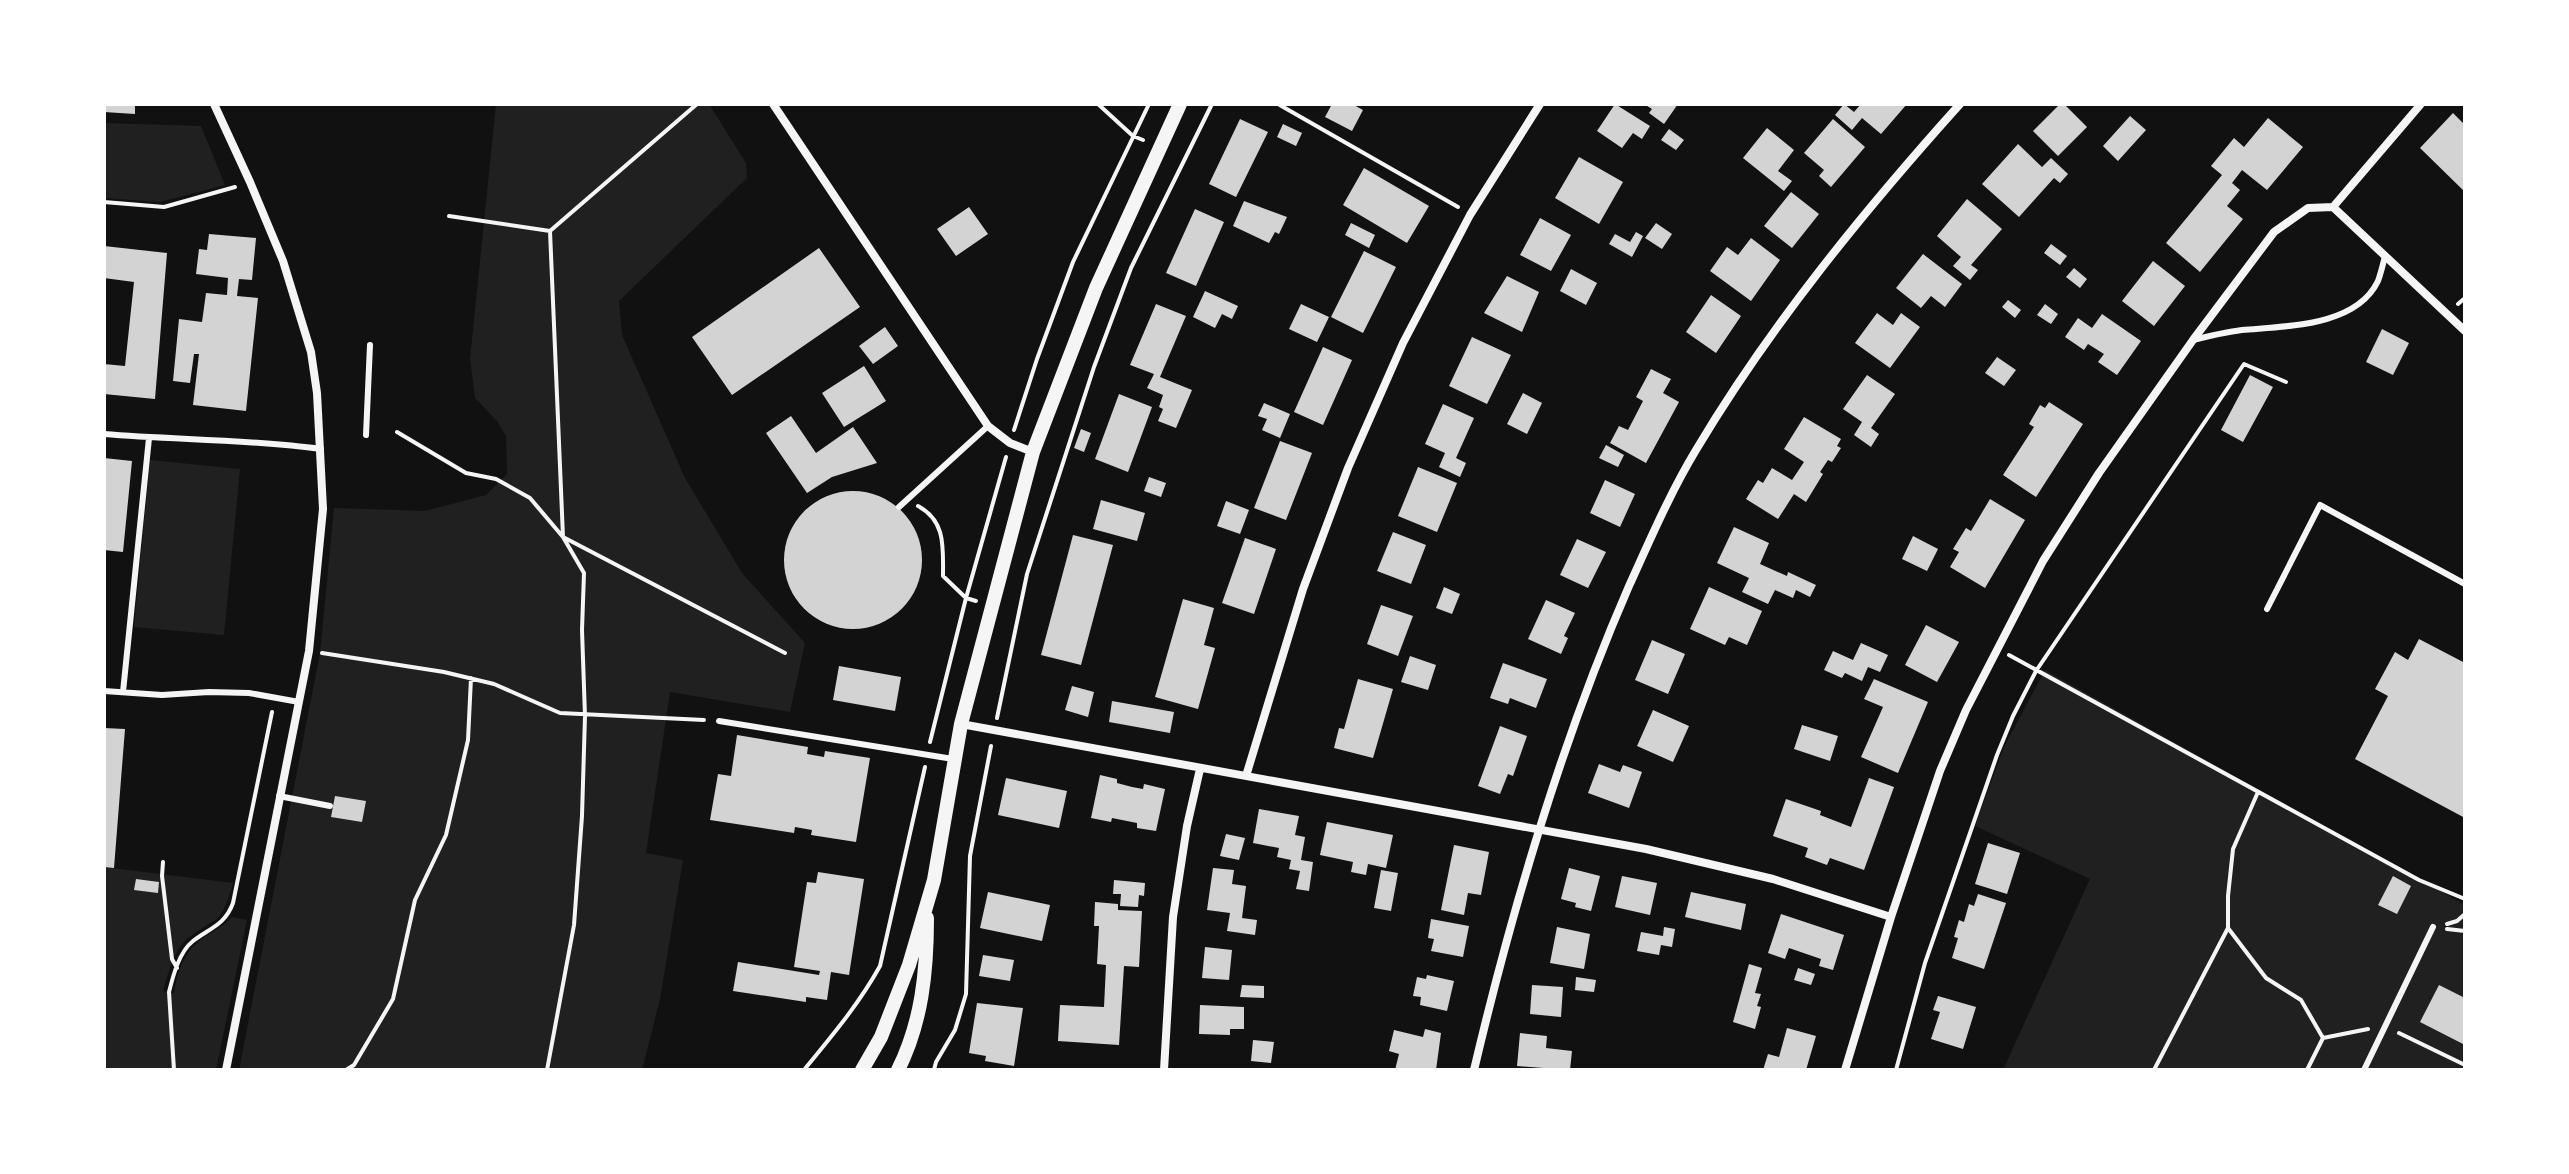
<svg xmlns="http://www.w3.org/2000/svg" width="2569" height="1174" viewBox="0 0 2569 1174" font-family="Commissioner,sans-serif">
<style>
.green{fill:#202020}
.building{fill:#d3d3d3}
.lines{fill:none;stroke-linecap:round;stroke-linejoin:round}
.path{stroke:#f5f5f5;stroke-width:4}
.service{stroke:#f5f5f5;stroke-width:6}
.minor{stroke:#f5f5f5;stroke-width:8}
.tertiary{stroke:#f5f5f5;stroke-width:14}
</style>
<rect width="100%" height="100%" fill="#111"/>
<path class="green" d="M496,104H709L746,163L747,178L619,301L622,335L685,478L742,573L805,643L790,712L670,692L646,853L683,860L660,999L642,1070H239L320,653L334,508L425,511L486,495L507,474L506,436L497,421L475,398L470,359Z
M104,123L201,126L225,185L160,202L104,198Z
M150,460L240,469L224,635L134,627Z
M2045,670L2465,905V1070H2003L2090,879L1975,826L2004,747Z
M104,867L233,883C221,926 218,915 187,939C173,951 168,974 163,991L174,993C176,978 183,955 195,945C206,934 221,929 232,917L247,920L216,1070H104Z"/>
<path class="building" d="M105,104H135V114L104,112Z
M1332,104H1352L1363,110L1352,131L1325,117Z
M1615,104L1650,126L1642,139L1633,133L1622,148L1597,131Z
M1644,104H1678L1664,124L1649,113L1652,109Z
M1844,104L1854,112L1861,104H1907L1881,134L1862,118L1852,130L1835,115Z
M2060,104H2064L2087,127L2058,156L2033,131Z
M2453,113L2465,125V192L2420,148Z
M2130,116L2146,130L2118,161L2103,146Z
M2268,118L2303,147L2267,190L2242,170L2232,183L2240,190L2227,206L2243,219L2200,272L2166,243L2222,175L2211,166L2234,138L2244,147Z
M1240,119L1268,132L1236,197L1209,184Z
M1833,119L1865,147L1831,187L1819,176L1824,170L1804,153Z
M1283,124L1302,133L1296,146L1277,137Z
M1767,128L1794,150L1778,171L1792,181L1784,191L1743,158Z
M1669,129L1684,140L1676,150L1661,140Z
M2018,144L2042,167L2051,158L2068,174L2060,183L2054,178L2019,217L1982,184Z
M1579,157L1623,182L1599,224L1555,198Z
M1364,168L1429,206L1407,243L1343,205Z
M1791,192L1819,214L1792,248L1764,226Z
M1967,199L2002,229L1971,265L1978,270L1970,280L1953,266L1961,257L1937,236Z
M1244,201L1287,217L1279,234L1275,232L1269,243L1233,226Z
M969,207L988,234L956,256L937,229Z
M1195,209L1224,222L1196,286L1166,273Z
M1540,218L1571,235L1551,271L1520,255Z
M1351,223L1375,235L1369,248L1345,235Z
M1656,223L1672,234L1662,249L1645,238Z
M1636,232L1643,236L1632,257L1609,244L1615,234L1630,242Z
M209,234L256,238L252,280L239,279L237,296L258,298L246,411L193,405L199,354H194L190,383L173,381L179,319L202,322L206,293L227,295L228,278L196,274L199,249L207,250Z
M1751,238L1780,260L1751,301L1710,271L1727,247L1738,255Z
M2051,244L2067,256L2060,265L2044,253Z
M104,246L167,253L155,399L104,394V364L125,366L134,282L104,278Z
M819,248L860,307L732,395L692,337Z
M1364,251L1396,267L1363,333L1331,317Z
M1923,254L1962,284L1945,307L1931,296L1921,308L1896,288Z
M2153,261L2185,286L2154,326L2122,301Z
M2074,268L2087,279L2080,288L2066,277Z
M1571,269L1597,283L1586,305L1560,291Z
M1507,276L1539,292L1522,332L1484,313Z
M1205,291L1238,306L1232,319L1222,314L1215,328L1193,317Z
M1711,295L1741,316L1716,353L1686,332Z
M2008,300L2021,310L2015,318L2002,307Z
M1156,304L1186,316L1160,377L1192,390L1176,428L1158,421L1163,409L1159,407L1163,395L1147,388L1154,374L1130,365Z
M1301,304L1329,317L1317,342L1289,329Z
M2045,304L2058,314L2051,324L2037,315Z
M1877,313L1893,325L1901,313L1920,327L1890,368L1855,343Z
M2102,314L2141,341L2117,375L2098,362L2104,354L2088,344L2084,350L2065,337L2078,318L2092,328Z
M885,327L898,346L873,364L859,346Z
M2382,329L2409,343L2393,375L2366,362Z
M1472,337L1511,355L1487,404L1449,386Z
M1323,347L1352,360L1323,425L1294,412Z
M1997,357L2016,370L2004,386L1985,373Z
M864,366L886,401L844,427L822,393Z
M1651,369L1671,379L1663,393L1679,402L1646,463L1610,443L1619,426L1628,430L1643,401L1636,397Z
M1867,375L1895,394L1871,428L1879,434L1871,447L1854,435L1862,422L1843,409Z
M2250,375L2273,387L2243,442L2221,430Z
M1523,393L1542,403L1527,434L1507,424Z
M1119,394L1152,407L1128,472L1095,459Z
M2049,402L2083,424L2036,497L2003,475L2034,427L2029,424L2040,405L2045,408Z
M1264,403L1290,414L1280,438L1262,430L1267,419L1258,416Z
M1443,404L1474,418L1456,458L1466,463L1460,477L1439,467L1445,453L1425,444Z
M791,416L816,453L853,427L877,463L832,477L807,493L766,433Z
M1804,417L1841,439L1837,446L1841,448L1832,462L1828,460L1820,472L1823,474L1806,502L1794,494L1778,519L1746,499L1758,480L1763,483L1772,468L1792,480L1804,462L1784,449Z
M1081,429L1091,433L1084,452L1074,448Z
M1280,441L1312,453L1286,520L1254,508Z
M1606,445L1624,455L1618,467L1599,458Z
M104,458L132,461L123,552L104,550Z
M1418,467L1457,483L1437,532L1398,516Z
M1149,477L1166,483L1161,497L1144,491Z
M1605,480L1635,494L1620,527L1590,513Z
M784 560a69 69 0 1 1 138 0a69 69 0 1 1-138 0Z
M1990,499L2025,520L1985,588L1950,567L1959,552L1953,549L1966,528L1971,531Z
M1101,500L1145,513L1137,541L1093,529Z
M1226,501L1249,510L1240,534L1217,526Z
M1734,527L1769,543L1760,564L1787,576L1788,572L1816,585L1810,597L1796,590L1793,598L1775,590L1768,604L1742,592L1749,578L1717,563Z
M1393,532L1426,545L1411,584L1377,571Z
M1073,535L1113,545L1081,665L1041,655Z
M1913,536L1938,549L1927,571L1902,559Z
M1245,538L1276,549L1254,614L1222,603Z
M1577,539L1606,552L1588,588L1560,575Z
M1444,587L1460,594L1452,614L1436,608Z
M1709,587L1762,611L1747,645L1729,637L1725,645L1690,629Z
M1183,599L1214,608L1204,645L1215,648L1198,709L1155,697Z
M1546,600L1575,613L1564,636L1568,638L1561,654L1528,639Z
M1381,605L1413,616L1398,656L1367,644Z
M1926,625L1959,642L1937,682L1905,665Z
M2419,639L2465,663V818L2355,759L2388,696L2375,689L2395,652L2408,660Z
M1652,640L1685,654L1668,694L1635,680Z
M1861,643L1888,655L1880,672L1868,667L1862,681L1845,673L1842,678L1824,670L1833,651L1853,660Z
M1410,656L1436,665L1428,690L1401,682Z
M1503,663L1547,679L1536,708L1510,698L1508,704L1490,698Z
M839,666L901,677L895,711L833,700Z
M1358,679L1393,689L1373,758L1334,748L1339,728L1344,729Z
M1874,679L1928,702L1898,773L1861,757L1883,707L1864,699Z
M1072,686L1094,692L1088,717L1065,710Z
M1112,701L1174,712L1170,733L1109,722Z
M1653,710L1689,726L1673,762L1637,746Z
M1802,725L1838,736L1830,761L1794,749Z
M1500,726L1527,736L1513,776L1508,774L1500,794L1478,786Z
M104,728L125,729L114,868L104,867Z
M737,735L808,747L807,754L824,757L825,751L870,758L856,842L811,835L812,830L795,827L794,833L710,820L718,774L731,776Z
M1599,764L1620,772L1623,765L1642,772L1629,808L1588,793Z
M1100,775L1117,779V783L1132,787L1143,789L1144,784L1165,789L1156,831L1137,828V823L1112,818L1111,822L1091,818Z
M1006,778L1067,791L1059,828L998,815Z
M1869,778L1894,787L1864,870L1830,858L1827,865L1805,857L1808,848L1773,836L1786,799L1821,811L1820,815L1851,827Z
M335,796L366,801L362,822L331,817Z
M1259,809L1299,816L1295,835L1305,837L1301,860L1313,862L1309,891L1296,889L1300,871L1289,869L1291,860L1277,857L1279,848L1253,843Z
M1327,822L1393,835L1386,868L1368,864L1366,875L1351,872L1353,862L1320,855Z
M1226,834L1245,838L1239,860L1220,856Z
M1988,843L2020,853L2007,894L1975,884Z
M1454,845L1489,852L1481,895L1468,893L1464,915L1441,910Z
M1213,868L1234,870L1232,884L1246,886L1242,918L1257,920L1255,935L1227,931L1230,913L1207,910Z
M1569,868L1600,876L1591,911L1575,907L1576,903L1561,899Z
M1381,870L1398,873L1391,911L1374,908Z
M818,872L864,879L849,975L831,972L827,1000L806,997V1002L733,991L738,962L819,975L820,971L794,967L807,882L816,883Z
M1622,876L1657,883L1650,915L1615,907Z
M2393,876L2411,886L2397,914L2378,905Z
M136,879L159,882L158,893L134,890Z
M1114,880L1145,883L1144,896L1139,895L1138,907L1120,906L1121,894H1113Z
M988,892L1050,905L1042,941L980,928Z
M1691,892L1746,904L1741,930L1685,917Z
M1978,894L2006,903L1984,969L1952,958L1958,938L1954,937L1959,920L1964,922L1969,904L1974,906Z
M1095,902L1118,904V910L1142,911L1139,967L1124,966L1119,1045L1058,1041L1060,1005L1104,1007L1106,965L1097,964L1099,926H1094Z
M1781,914L1844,935L1833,970L1819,966L1821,959L1789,948L1785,959L1768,953Z
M1431,919L1469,926L1463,957L1431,951L1434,939L1428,938Z
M1557,927L1590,934L1584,969L1550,963Z
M1664,927L1675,929L1672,947L1661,945L1659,955L1637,951L1641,932L1663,936Z
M1205,947L1232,950L1229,980L1202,978Z
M983,955L1014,960L1010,981L979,976Z
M1749,964L1762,968L1755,993L1761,994L1757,1006L1761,1007L1755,1029L1733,1022Z
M1798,968L1815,974L1811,985L1794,980Z
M1427,975L1454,981L1447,1011L1420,1005L1421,997L1413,996L1417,977L1426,979Z
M1576,977L1596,980L1594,992L1575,990Z
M1242,985L1264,986V998L1240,997Z
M1532,985L1563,987L1561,1017L1530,1014Z
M2439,985L2465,998V1045L2420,1022Z
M1938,996L1976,1007L1963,1049L1931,1039L1940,1012L1933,1010Z
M977,1003L1023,1008L1014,1066L985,1061L986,1056L969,1053Z
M1200,1005L1244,1007V1029H1230V1035L1199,1034Z
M1787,1028L1816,1036L1806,1070H1763L1768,1054L1779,1057Z
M1425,1029L1441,1033L1436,1070H1395L1399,1054L1389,1051L1394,1030L1423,1037Z
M1520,1033L1547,1036L1546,1048L1572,1051L1570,1070L1517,1066Z
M1253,1040L1274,1042L1271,1063L1251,1061Z"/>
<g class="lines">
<path class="path" d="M1098,104L1133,136L1143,140
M1278,104L1458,207
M104,202L164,207L235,187
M449,216L550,231L697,104
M550,231L563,537L785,653
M2458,304L2465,298
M1014,430L1037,359L1073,262L1149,104
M397,432L466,473L496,479L530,498L563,537L584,573L582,630L585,716L582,816L574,925L547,1070
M918,506C946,521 943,547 943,576L966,598L976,601
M322,653L444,672L494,684L560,713L704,720
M2009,655L2419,880L2465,899
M997,718L1027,574L1094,367L1131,268L1212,104
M930,742L966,598L1006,457
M163,862L162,876L172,959L177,968
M2447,924L2457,921L2465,914
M2228,928L2266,978L2301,1000L2323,1038
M2447,929L2465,931
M2399,1033L2465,1065
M174,1070L169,992C173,976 179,952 193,941C210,928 225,925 233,903L272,712
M346,1070L354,1065L393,999L415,900L446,835L468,740L471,678
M804,1070C831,1037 859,1004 880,966L925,767
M934,1070L936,1062L955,1030L966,994L970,856L991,746
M1896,1070L1925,963L1997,755L2013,716L2036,671L2244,364L2286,382
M2154,1070L2228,928V896L2233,849L2258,792
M2307,1070L2323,1038L2368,1029"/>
<path class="service" d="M2193,340C2209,336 2226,332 2242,330C2285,326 2356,327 2378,281C2381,273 2383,264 2385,256
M104,434C176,440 249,439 321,449
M366,435L370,345
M899,507L988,426
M2267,609L2320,505L2465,584
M104,691L162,695L209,692L249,693L299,702
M123,692L149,438
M719,721L953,759
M279,796L330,806
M2364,1070L2433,927"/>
<path class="minor" d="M214,104L250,182L283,261L311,352L317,393L323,509L309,651L226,1070
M773,104L988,426L1010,443L1033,452
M2333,207L2465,331
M961,724L1646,849L1773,879L1891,917
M1246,776L1303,589L1348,468L1403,343L1470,215L1540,104
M1164,1070L1173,917L1187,826L1200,769
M1474,1070C1513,905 1561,742 1629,586C1650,540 1670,493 1696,450C1770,326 1863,212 1960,104
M1845,1070L1891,917L1940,771L1966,710L2043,561L2099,473L2193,340L2274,232L2308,208L2333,207L2421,104"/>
<path class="tertiary" d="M862,1070L881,1037L909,965L934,880L961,724L1033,452L1096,288L1180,104
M898,1070C922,1022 927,971 927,918"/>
</g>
<rect width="2569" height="1174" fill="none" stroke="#ffffff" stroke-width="212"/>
</svg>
